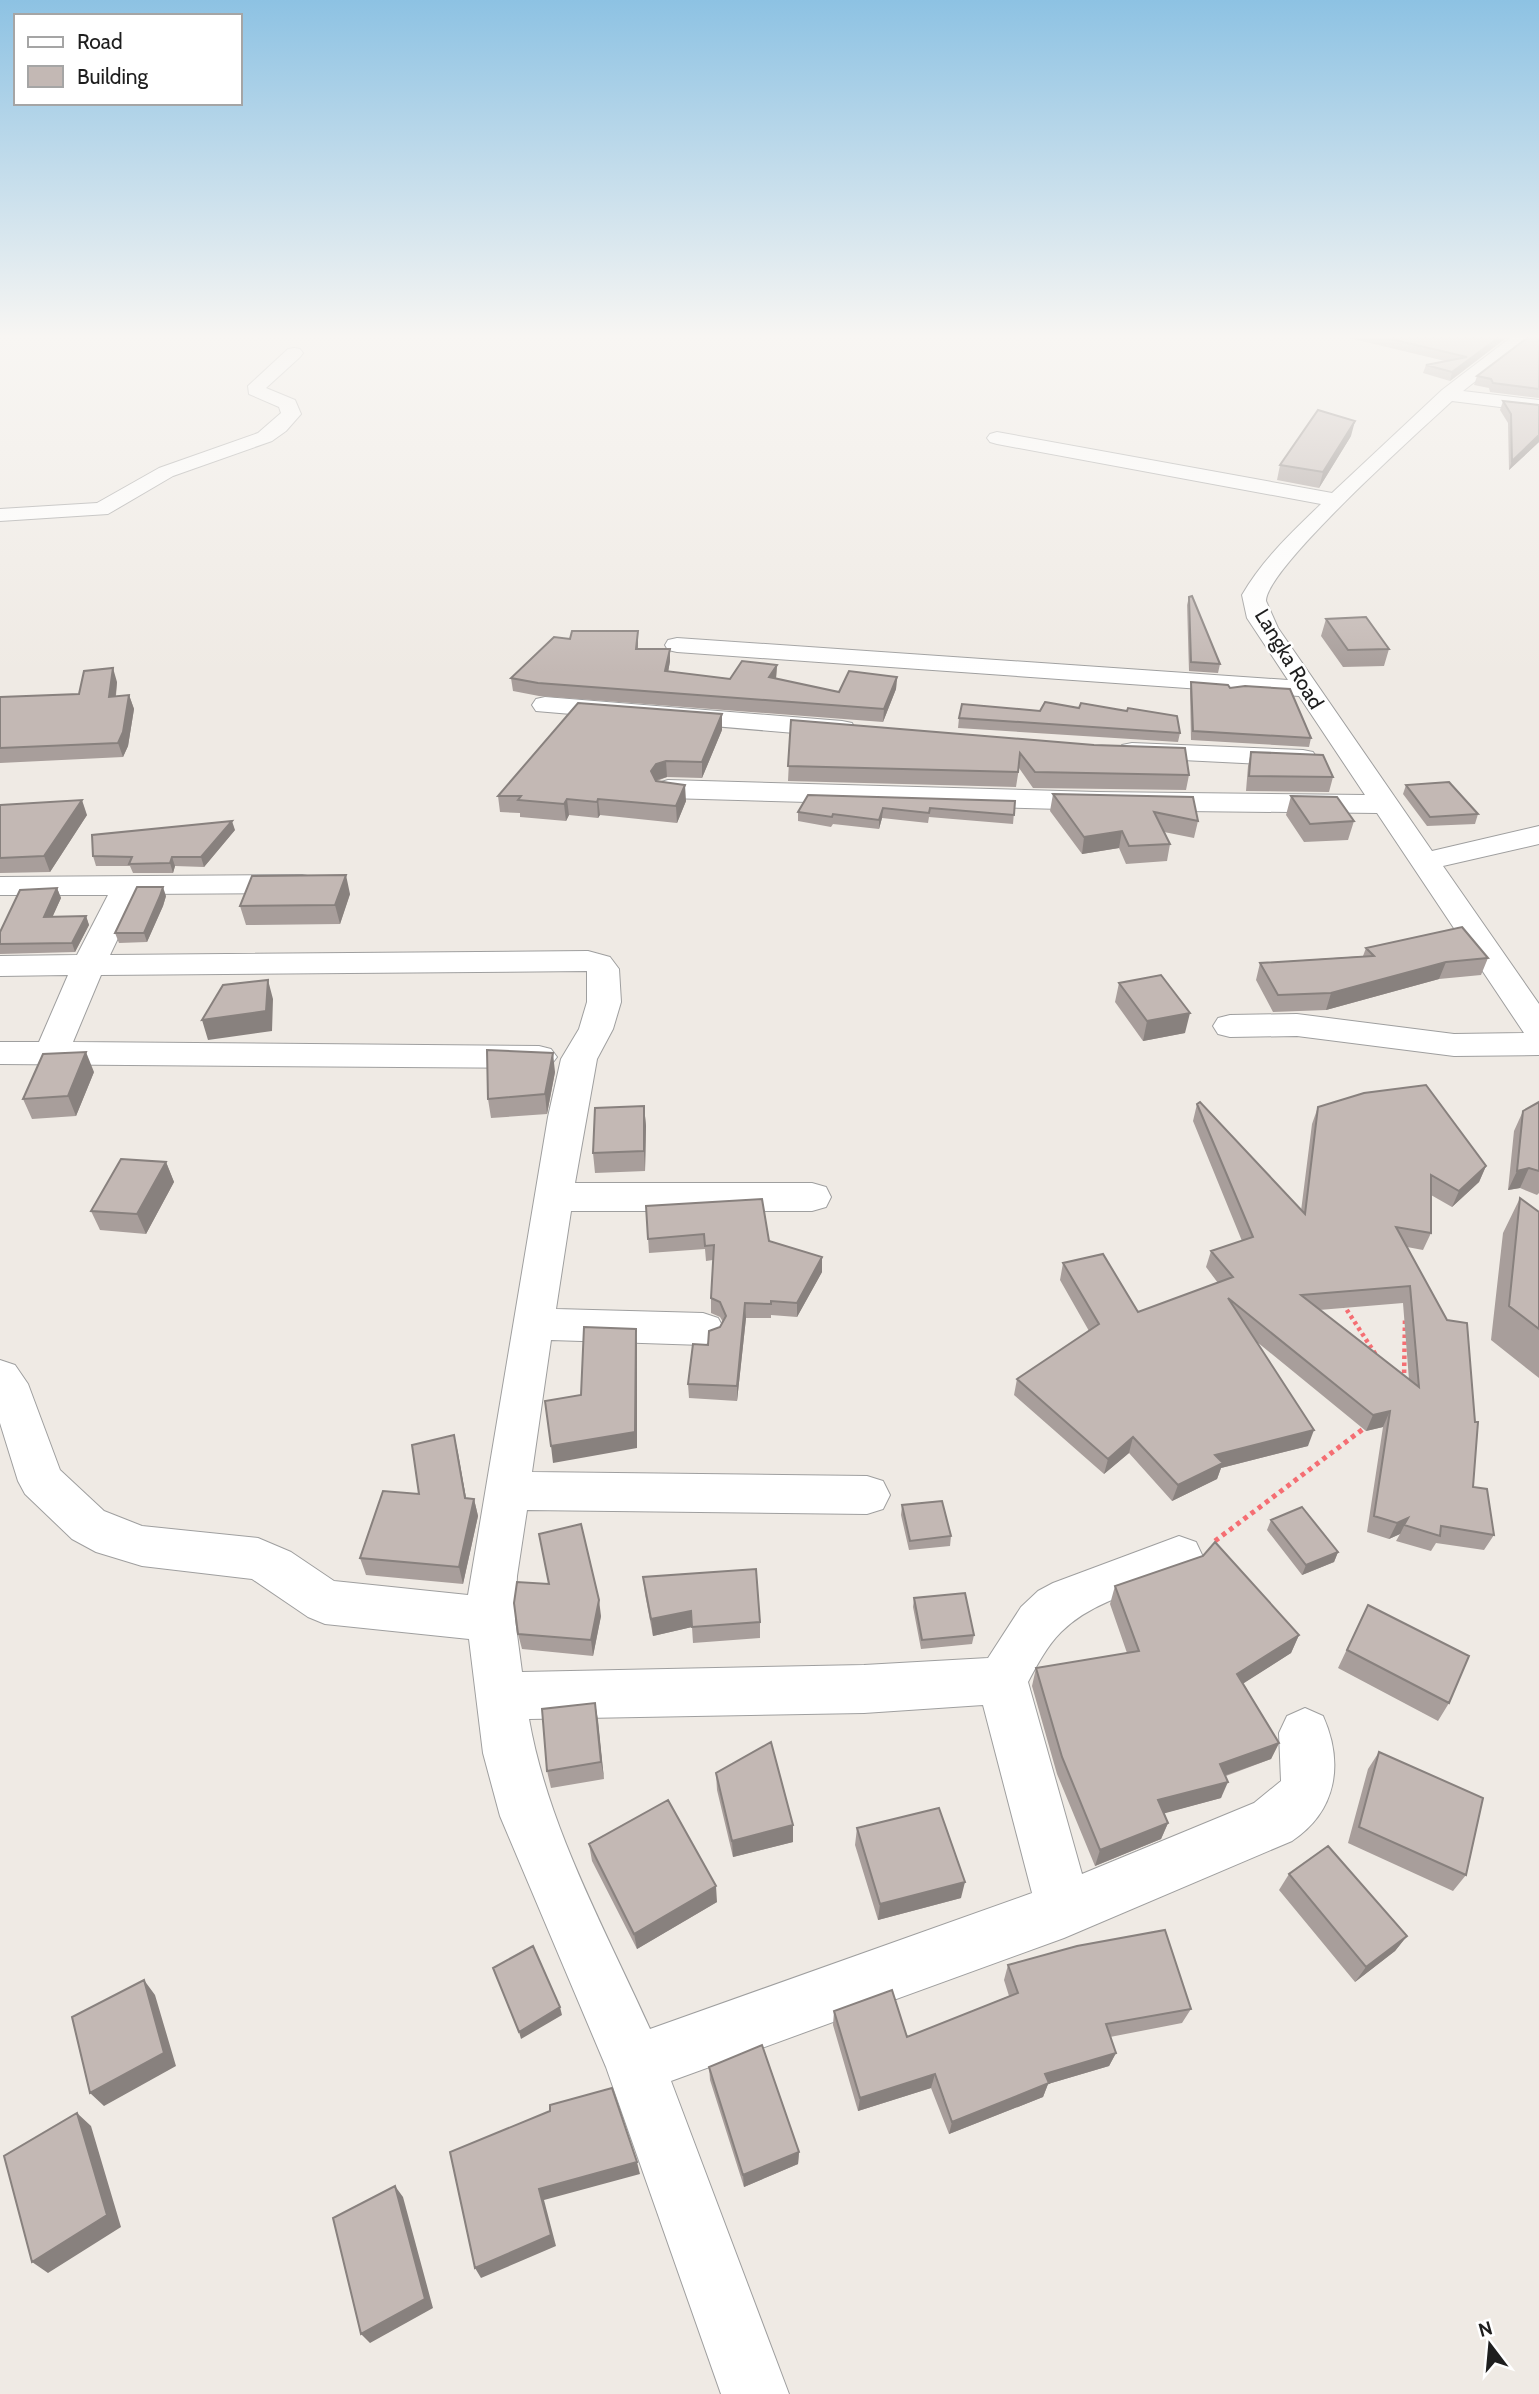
<svg xmlns="http://www.w3.org/2000/svg" width="1539" height="2394" viewBox="0 0 1539 2394" font-family="Cabin,sans-serif">
<style>
.lines{fill:none;stroke-linecap:round;stroke-linejoin:round}
.street-casing{stroke:#9f9f9f;stroke-width:2}
.path-far1{stroke:#f56e73;stroke-width:4.5;stroke-dasharray:3.5 3.5;stroke-linecap:butt}
.path{stroke:#f56e73;stroke-width:5;stroke-dasharray:4.5 4.5;stroke-linecap:butt}
.street{fill:#fff;fill-rule:evenodd}
.wall{fill:#a89e9b;fill-rule:evenodd}
.shaded-wall{fill:#88817e}
.building{fill:#c3b8b4;stroke:#88817e;stroke-width:2;fill-rule:evenodd}
.labels{text-anchor:middle;stroke-width:5;stroke-linejoin:round;paint-order:stroke}
.far-street-label{font-size:21px;fill:#1e1e1e;stroke:#fff}
</style>
<rect width="100%" height="100%" fill="#efeae4"/>
<g class="lines">
<g class="street-casing">
<path id="street" d="M1510,338H1530L1463,391L1539,400V412L1452,401C1421,430 1266,568 1266,601L1278,628L1432,851L1539,826V844L1443,866L1539,1004V1055L1454,1056L1297,1036L1230,1037L1218,1034L1213,1026L1218,1018L1230,1015L1297,1014L1454,1034L1524,1033L1377,813L1097,810L668,798L658,795L654,789L658,783L668,780L1097,792L1365,795L1299,696L677,652L668,650L665,645L668,640L677,638L1288,680L1247,618L1242,595C1262,560 1292,532 1321,504L997,444L990,442L987,438L990,434L997,432L1332,493L1442,390Z
M294,348L300,349L303,353L300,357L266,388L295,400L301,414L286,431L272,441L173,476L108,514L0,521V509L97,503L159,468L258,433L281,413L279,407L249,394L248,386L288,349Z
M545,697L842,721L852,723L855,729L852,735L842,737L536,711L532,705L536,699Z
M1132,743L1303,750L1313,752L1317,758L1313,764L1303,766L1122,757L1118,751L1122,745Z
M302,875L313,877L317,884L313,891L302,893L139,894L110,955L588,951L610,957L619,969L621,1002L613,1029L597,1059L575,1183H812L826,1187L831,1197L826,1207L812,1211H571L556,1309L703,1313L718,1318L724,1329L718,1340L703,1345L551,1340L532,1472L867,1476L883,1481L890,1495L883,1509L867,1514L527,1510L517,1576L515,1619L522,1672L864,1665L988,1658L1021,1607L1038,1591L1053,1583L1179,1536L1196,1542L1203,1557L1196,1572C1152,1587 1095,1598 1061,1632C1047,1646 1037,1665 1028,1682L1082,1874L1254,1803L1281,1781L1279,1733L1287,1716L1305,1708L1323,1716C1344,1763 1337,1811 1292,1841L1064,1938L671,2081L789,2394H721L606,2067L500,1816L483,1753L469,1639L325,1624L308,1617L252,1579L142,1566L96,1552L72,1539L25,1494L18,1481L0,1423V1360L15,1365L28,1384L60,1470L104,1511L142,1526L258,1538L291,1552L334,1581L468,1595L548,1117L561,1059L579,1029L587,1002V971L101,975L73,1042L539,1046L551,1049L557,1057L551,1065L539,1068L0,1064V1042H39L68,975L0,976V956L77,955L108,895H0V877ZM983,1705L1032,1893L650,2029C605,1929 548,1827 529,1719L864,1713Z"/>
</g>
<path class="path-far1" d="M1343,1304L1376,1355
M1404,1380L1405,1317"/>
<path class="path" d="M1215,1541L1367,1426"/>
<use href="#street" class="street"/>
</g>
<path class="wall" d="M1349,338H1506L1450,381L1423,373L1426,365L1445,361Z
M1539,338V398L1490,392L1489,388L1474,385L1477,376Z
M1503,401L1539,405V442L1509,470L1508,423L1500,410Z
M1351,436L1319,488L1277,480L1280,465Z
M1189,597L1220,664L1218,673L1189,671L1187,605Z
M1326,619L1389,649L1384,666L1343,667L1321,636Z
M638,631V649H670V661L668,672L730,679L777,665L776,679L839,692L897,677L896,689L883,722L539,696L513,691L511,678L570,639Z
M117,682L116,696L129,695L134,709L128,746L123,757L0,763V697L79,694Z
M1191,682L1311,738L1309,747L1191,740L1190,691Z
M959,718L1180,733L1178,742L958,728Z
M791,720L1189,775L1186,790L1033,788L1019,768L1016,787L788,781Z
M722,730L702,778L667,777L657,781L686,801L677,823L600,815L598,818L569,815L566,821L520,817V813L500,812L498,796Z
M1251,752L1333,777L1329,792L1246,791L1248,766Z
M1406,785L1478,814L1475,824L1427,826L1403,794Z
M1053,794L1193,797L1198,821L1194,838L1164,832L1170,844L1167,861L1126,864L1119,848L1082,854L1050,811Z
M1291,796L1354,821L1348,840L1304,842L1286,815Z
M1015,801L1013,824L929,817L928,823L882,818L879,829L833,824L831,827L798,821V812Z
M0,805L87,815L50,872L0,873Z
M235,830L204,867L175,866L173,873H133L130,866H96L93,856Z
M57,888L61,898L52,917L86,916L89,925L75,952L0,954V944Z
M350,894L340,924L246,925L240,906Z
M166,896L163,906L147,942L119,943L115,933Z
M1366,948L1488,958L1481,975L1439,979L1326,1010L1273,1012L1256,980L1260,963L1363,956Z
M1119,983L1185,1033L1143,1041L1115,1002Z
M94,1072L76,1116L32,1119L23,1099Z
M555,1072L547,1114L491,1118L488,1099Z
M1539,1102V1193L1537,1195L1520,1188L1508,1190L1514,1131L1523,1111Z
M1197,1104L1301,1211L1312,1124L1318,1107L1486,1166L1479,1182L1452,1207L1431,1195V1233L1423,1250L1407,1247L1473,1487L1494,1535L1484,1550L1436,1543L1431,1551L1396,1541L1400,1534L1389,1539L1367,1532L1383,1427L1366,1431L1257,1342L1308,1446L1221,1468L1217,1479L1172,1501L1129,1453L1104,1474L1014,1395L1017,1379L1089,1331L1060,1280L1063,1263L1138,1312L1218,1283L1206,1267L1211,1251L1242,1241L1193,1121ZM1403,1303L1409,1380L1319,1310Z
M644,1106L646,1126L645,1171L595,1173L593,1153Z
M166,1162L174,1182L146,1234L100,1230L91,1211Z
M1520,1198L1539,1212V1378L1491,1340L1503,1233Z
M646,1206L769,1241L822,1272L797,1317L771,1315V1318H746L737,1401L689,1398L688,1384L708,1345L723,1322L720,1317L711,1313V1298L713,1260L706,1261L705,1249L649,1253Z
M454,1435L466,1498L474,1499L478,1516L463,1584L366,1575L360,1558L419,1494Z
M902,1505L951,1536L950,1546L909,1550L901,1515Z
M1271,1520L1338,1552L1334,1562L1302,1575L1267,1530Z
M643,1577L760,1622V1638L693,1643L692,1627L653,1636L645,1594Z
M1115,1586L1299,1635L1291,1653L1243,1683L1279,1743L1271,1759L1226,1776L1221,1798L1164,1813L1168,1823L1161,1839L1095,1866L1057,1774L1032,1686L1036,1668L1127,1653L1110,1604Z
M914,1598L974,1635L972,1644L921,1649L913,1607Z
M1368,1605L1449,1703L1438,1721L1338,1668Z
M601,1616L593,1656L522,1649L518,1634Z
M595,1703L604,1779L551,1788L547,1771Z
M1379,1752L1466,1875L1453,1891L1348,1843L1368,1769Z
M716,1773L793,1842L733,1857L717,1790Z
M857,1828L961,1898L878,1920L855,1845Z
M589,1844L717,1902L637,1949L592,1861Z
M1289,1874L1407,1936L1395,1951L1355,1982L1279,1890Z
M1008,1965L1191,2009L1182,2023L1110,2037L1116,2053L1109,2066L1048,2084L1043,2097L949,2134L931,2088L858,2111L833,2025L834,2011L907,2037L1009,1996L1004,1980Z
M709,2067L799,2152L798,2164L744,2187L710,2080Z"/>
<path class="shaded-wall" d="M1498,338H1506L1450,381L1452,372Z
M1355,421L1351,436L1319,488L1323,472Z
M1539,435V442L1509,470L1512,461Z
M638,631V643L636,662V649Z
M670,649V661L666,684L665,671Z
M777,665L776,678L769,690V677Z
M113,668L117,682L114,711L109,697Z
M897,677L896,689L883,722L884,709Z
M129,695L134,709L128,746L123,757L118,743Z
M722,714V730L702,778V762Z
M666,761L667,777L657,780L652,788L651,771L656,764Z
M685,785L686,801L677,823L676,806Z
M567,799L569,815L566,821L564,804Z
M598,799L600,815L598,818L597,802Z
M82,800L87,815L50,872L44,856Z
M883,808L882,818L879,829V820Z
M232,821L235,830L204,867L201,857Z
M1122,831L1119,848L1082,854L1084,837Z
M172,857L175,866L173,873L170,863Z
M346,875L350,894L340,924L335,905Z
M163,887L166,896L163,906L147,942L144,933Z
M57,888L61,898L48,927L44,917Z
M86,916L89,925L75,952L72,943Z
M1446,962L1439,979L1326,1010L1331,993Z
M268,980L273,999L272,1031L208,1040L202,1020Z
M1190,1013L1185,1033L1143,1041L1147,1021Z
M86,1052L94,1072L76,1116L68,1096Z
M553,1053L555,1072L547,1114L545,1094Z
M644,1106L646,1126L645,1171L644,1151Z
M166,1162L174,1182L146,1234L137,1214Z
M1486,1166L1479,1182L1452,1207L1459,1191Z
M1529,1168L1520,1188L1508,1190L1517,1171Z
M822,1257V1272L797,1317V1303Z
M745,1303L746,1318L737,1401V1386Z
M636,1329L637,1345V1448L553,1463L551,1446Z
M1390,1411L1383,1427L1366,1431L1373,1415Z
M1314,1430L1308,1446L1221,1468L1217,1479L1172,1501L1178,1485L1215,1455Z
M454,1435L458,1453L469,1515L465,1498Z
M1133,1437L1129,1453L1104,1474L1108,1459Z
M474,1499L478,1516L463,1584L459,1567Z
M1408,1518L1400,1534L1389,1539L1397,1523Z
M1338,1552L1334,1562L1302,1575L1306,1565Z
M599,1600L601,1616L593,1656L591,1640Z
M691,1611L692,1627L653,1636L651,1619Z
M1299,1635L1291,1653L1230,1692L1237,1674Z
M595,1703L598,1720L604,1779L601,1762Z
M1279,1743L1271,1759L1212,1780L1220,1764Z
M1228,1782L1221,1798L1151,1817L1158,1800Z
M1168,1823L1161,1839L1095,1866L1100,1850Z
M793,1825V1842L733,1857L732,1841Z
M965,1882L961,1898L878,1920L880,1904Z
M716,1886L717,1902L637,1949L634,1934Z
M1407,1936L1395,1951L1355,1982L1366,1967Z
M144,1980L155,1995L176,2066L104,2106L90,2093Z
M560,2007L562,2015L521,2039L519,2032Z
M1116,2053L1109,2066L1048,2084L1043,2097L949,2134L952,2122L1045,2074Z
M935,2074L931,2088L858,2111L860,2098Z
M77,2113L91,2126L121,2227L48,2273L32,2262Z
M799,2152L798,2164L744,2187L743,2175Z
M637,2162L640,2174L544,2200L556,2246L481,2278L475,2268L539,2189Z
M395,2186L403,2197L433,2308L370,2343L361,2334Z"/>
<path class="building" d="M1386,338H1498L1452,372L1426,365L1467,357Z
M1527,338H1539V389L1493,383L1491,379L1477,376Z
M1503,401L1539,405V435L1512,461L1511,414Z
M1318,410L1355,421L1323,472L1280,465Z
M1192,596L1220,664L1191,662L1189,597Z
M1366,617L1389,649L1348,650L1326,619Z
M572,631H638L636,649H670L665,671L730,679L742,661L777,665L769,677L839,692L849,671L897,677L884,709L538,683L511,678L554,637L570,639Z
M113,668L109,697L129,695L123,732L118,743L0,748V697L79,694L84,671Z
M1191,682L1228,685L1230,688L1245,686L1290,689L1311,738L1193,731Z
M1045,702L1079,708L1081,703L1127,711L1128,708L1177,716L1180,733L959,718L962,704L1040,711Z
M578,703L722,714L702,762L666,761L656,764L651,771L656,781L685,785L676,806L598,799L597,802L567,799L564,804L518,800L521,796H498Z
M791,720L1094,745L1185,748L1189,775L1035,772L1020,753L1018,772L788,766Z
M1251,752L1323,755L1333,777L1249,776Z
M1449,782L1478,814L1430,817L1406,785Z
M1053,794L1193,797L1198,821L1154,812L1170,844L1129,846L1122,831L1084,837Z
M808,795L1015,801L1014,815L930,808L929,813L883,808L879,820L833,814L832,817L798,812Z
M1291,796L1337,797L1354,821L1310,824Z
M82,800L44,856L0,858V805Z
M232,821L201,857H172L170,863L129,864L132,857L93,856L92,835Z
M346,875L335,905L240,906L252,876Z
M137,887H163L160,896L144,933H115Z
M57,888L44,917L86,916L72,943L0,944V932L20,890Z
M1462,927L1488,958L1446,962L1331,993L1278,995L1260,963L1374,956L1366,948Z
M1161,975L1190,1013L1147,1021L1119,983Z
M268,980L266,1011L202,1020L223,985Z
M487,1050L553,1053L545,1094L488,1099Z
M86,1052L68,1096L23,1099L43,1054Z
M1426,1085L1486,1166L1459,1191L1431,1175V1233L1396,1227L1447,1320L1467,1323L1475,1422H1478L1473,1487L1487,1489L1494,1535L1441,1526L1440,1536L1404,1525L1408,1518L1397,1523L1374,1516L1390,1411L1373,1415L1228,1298L1314,1430L1215,1455L1223,1463L1178,1485L1133,1437L1108,1459L1017,1379L1099,1324L1063,1263L1103,1254L1138,1312L1233,1277L1211,1251L1253,1237L1197,1104L1200,1102L1305,1214L1318,1107L1364,1093ZM1410,1286L1419,1387L1301,1295Z
M1539,1102V1171L1529,1168L1517,1171L1523,1111Z
M644,1106V1151L593,1153L595,1108Z
M121,1159L166,1162L137,1214L91,1211Z
M1520,1198L1539,1212V1329L1509,1306Z
M762,1199L769,1241L822,1257L797,1303L771,1301V1304L745,1303L737,1386L688,1384L693,1344L708,1345L709,1331L720,1327L726,1316L720,1302L711,1298L714,1245L705,1246L704,1234L648,1239L646,1206Z
M584,1327L636,1329L635,1432L551,1446L545,1401L581,1395Z
M454,1435L465,1498L474,1499L459,1567L360,1558L383,1491L419,1494L412,1445Z
M942,1501L951,1536L910,1541L902,1505Z
M1302,1507L1338,1552L1306,1565L1271,1520Z
M581,1524L599,1600L591,1640L518,1634L514,1603L517,1582L549,1584L539,1534Z
M1215,1542L1299,1635L1237,1674L1279,1743L1220,1764L1228,1782L1158,1800L1168,1823L1100,1850L1062,1757L1036,1668L1139,1651L1115,1586L1203,1556Z
M756,1569L760,1622L692,1627L691,1611L651,1619L643,1577Z
M965,1593L974,1635L922,1640L914,1598Z
M1368,1605L1469,1656L1449,1703L1347,1650Z
M595,1703L601,1762L547,1771L542,1709Z
M771,1742L793,1825L732,1841L716,1773Z
M1379,1752L1483,1798L1466,1875L1359,1827Z
M668,1800L716,1886L634,1934L589,1844Z
M939,1808L965,1882L880,1904L857,1828Z
M1328,1846L1407,1936L1366,1967L1289,1874Z
M1165,1930L1191,2009L1106,2024L1116,2053L1045,2074L1049,2083L952,2122L935,2074L860,2098L834,2011L892,1990L907,2037L1018,1993L1008,1965L1077,1946Z
M533,1946L560,2007L519,2032L493,1968Z
M144,1980L164,2053L90,2093L72,2017Z
M762,2045L799,2152L743,2175L709,2067Z
M612,2088L637,2162L539,2189L551,2235L475,2268L450,2152L550,2111V2105Z
M77,2113L107,2215L32,2262L4,2156Z
M395,2186L425,2299L361,2334L333,2218Z"/>
<linearGradient id="sky" x2="0" y2="1"><stop stop-color="#8dc2e3"/><stop offset="0.5" stop-color="#f8f6f3"/><stop offset="1" stop-color="#f8f6f3" stop-opacity="0"/></linearGradient>
<rect width="1539" height="673" fill="url(#sky)"/>
<g class="labels">
<g class="far-street-label">
<text transform="translate(1289 659) rotate(59)" y="7">Langka Road</text>
</g>
</g>
<rect x="14" y="14" width="228" height="91" fill="#ffffff" stroke="#a5a5a5" stroke-width="2"/>
<rect x="28" y="37" width="35" height="10" fill="#ffffff" stroke="#a5a5a5" stroke-width="2"/>
<text x="77" y="49" font-size="21" fill="#1e1e1e">Road</text>
<rect x="28" y="66" width="35" height="21" fill="#c3b8b4" stroke="#a5a5a5" stroke-width="2"/>
<text x="77" y="84" font-size="21" fill="#1e1e1e">Building</text>
<g transform="translate(1490 2345) rotate(344)" stroke="#ffffff" stroke-width="5" paint-order="stroke">
<path d="M0-5L12 26L0 18L-12 26Z" fill="#1e1e1e"/>
<text y="-10" font-size="19" font-weight="bold" text-anchor="middle" fill="#1e1e1e">N</text>
</g>
</svg>
